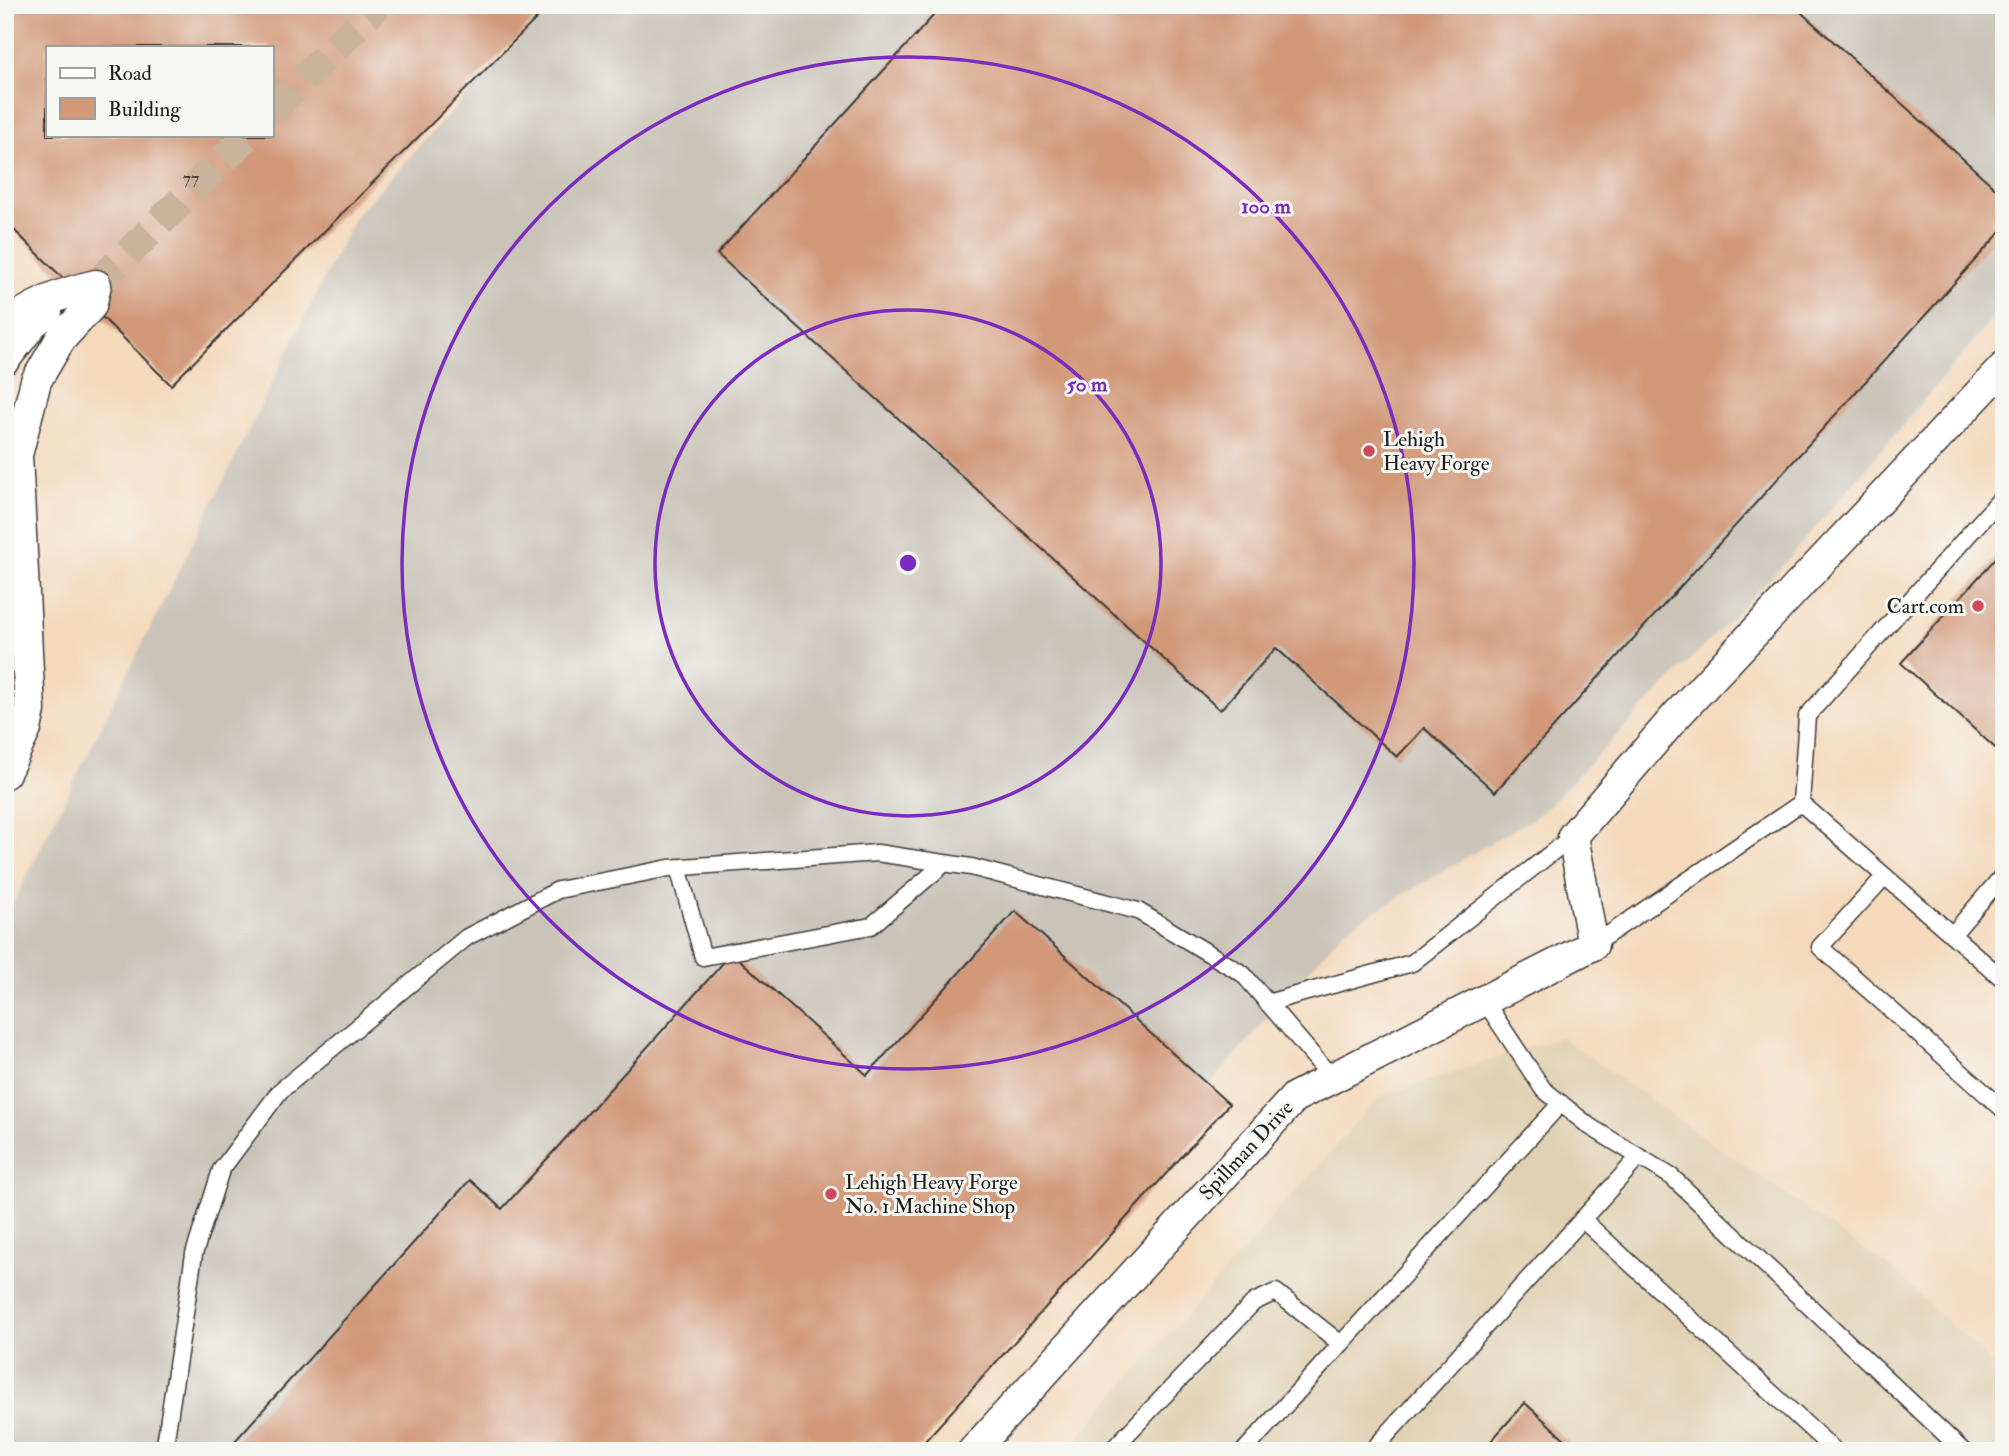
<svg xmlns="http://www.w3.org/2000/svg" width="2009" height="1456" viewBox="0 0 2009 1456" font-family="'IM FELL Double Pica',serif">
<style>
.built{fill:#e1d1b4}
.industrial{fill:#c9c3b8}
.building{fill:#d29979;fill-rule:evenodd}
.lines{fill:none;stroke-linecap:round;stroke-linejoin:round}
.minor-tunnel{stroke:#c9b39b;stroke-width:30;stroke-dasharray:30 15;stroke-linecap:butt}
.service-casing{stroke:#3c3834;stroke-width:19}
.minor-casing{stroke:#3c3834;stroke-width:33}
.service{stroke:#fff;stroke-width:16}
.minor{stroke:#fff;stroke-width:30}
.ring{fill:none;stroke:#7b2cbf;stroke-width:3.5}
.poi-dot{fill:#d1495b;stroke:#f6f6f2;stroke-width:2.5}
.labels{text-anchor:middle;stroke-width:6;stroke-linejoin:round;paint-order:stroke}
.number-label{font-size:18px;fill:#4a3b33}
.poi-label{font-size:21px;fill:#1c1c1c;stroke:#f6f6f2;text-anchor:start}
.street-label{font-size:21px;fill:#1c1c1c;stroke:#f6f6f2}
.centre{fill:#7b2cbf;stroke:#f6f6f2;stroke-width:3.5}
.ring-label{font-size:21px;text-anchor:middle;font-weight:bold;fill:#7b2cbf;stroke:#f6f6f2;stroke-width:6;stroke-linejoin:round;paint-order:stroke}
</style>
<rect width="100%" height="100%" fill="#f6f6f2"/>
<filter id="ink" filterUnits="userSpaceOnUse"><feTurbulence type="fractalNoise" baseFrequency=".0143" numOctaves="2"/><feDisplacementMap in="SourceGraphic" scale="14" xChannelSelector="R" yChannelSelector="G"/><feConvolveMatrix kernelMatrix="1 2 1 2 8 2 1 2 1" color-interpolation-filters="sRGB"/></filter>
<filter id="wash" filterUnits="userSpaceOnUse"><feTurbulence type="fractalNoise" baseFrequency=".00686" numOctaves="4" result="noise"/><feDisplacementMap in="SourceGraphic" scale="28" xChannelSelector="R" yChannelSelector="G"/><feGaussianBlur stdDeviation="1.57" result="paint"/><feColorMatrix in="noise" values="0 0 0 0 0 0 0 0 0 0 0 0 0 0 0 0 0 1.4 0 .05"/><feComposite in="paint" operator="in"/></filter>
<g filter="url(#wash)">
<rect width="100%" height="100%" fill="#f4d9bb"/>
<path class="built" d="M1561,1037L1894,1271L2004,1375V1451H1066L1379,1097Z"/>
<path class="industrial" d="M550,5H2004V305L1789,559L1540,814L1345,929L892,1451H5V920L355,216Z"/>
<g id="blocks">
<path class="building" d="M5,5H550L171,385L5,221ZM47,47H271V135H47Z
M943,5H1793L2004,196V228L1495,792L1424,728L1397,757L1276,648L1220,710L717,254Z
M2004,549V756L1901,663Z
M1015,911L1229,1104L916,1451H226L470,1180L502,1209L732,953L867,1075Z
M1525,1403L1578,1451H1482Z"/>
</g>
</g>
<g filter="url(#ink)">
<use href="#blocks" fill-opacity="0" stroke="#3c3834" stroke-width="2"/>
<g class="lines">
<path class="minor-tunnel" d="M271,111L378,5
M96,285L248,135"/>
<g class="service-casing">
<path id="service" d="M1801,803L1807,716L2004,495
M1801,803L2004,980
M678,867L703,957L871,926L945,863
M1885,876L1820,947L2004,1110
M1952,935L2004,874
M1593,945L1801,803
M1484,1000L1543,1089L1589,1126L1672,1177L1963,1451
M1267,1003L1412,963L1573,836
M1582,1219L1835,1451
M164,1451L194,1254L221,1170L280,1091L467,937L558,890L669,868L877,853L971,867L1138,911L1243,974L1332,1078
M1111,1451L1254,1302L1276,1292L1341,1344L1561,1103
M1244,1451L1341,1344
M1372,1451L1639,1157"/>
</g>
<g class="minor-casing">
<path id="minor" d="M5,326C32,305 64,292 96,285L91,306L60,340L36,381L17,455L30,710L26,729L5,773
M5,359L33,323L47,312
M973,1451L1295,1097L1593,945L1573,836L1676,716L2004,367"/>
</g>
<use href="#service" class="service"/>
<use href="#minor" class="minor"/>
</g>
</g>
<g class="ring">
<circle cx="908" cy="563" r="253"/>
<circle cx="908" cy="563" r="506"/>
</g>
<g class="poi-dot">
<circle cx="1369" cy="451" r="7"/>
<circle cx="1978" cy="606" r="7"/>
<circle cx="831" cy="1194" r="7"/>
</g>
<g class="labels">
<g class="number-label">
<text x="191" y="184">77</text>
</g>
<g class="poi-label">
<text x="1383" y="446">Lehigh<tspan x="1383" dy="24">Heavy Forge</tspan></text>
<text x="1964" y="613" text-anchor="end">Cart.com</text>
<text x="845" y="1189">Lehigh Heavy Forge<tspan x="845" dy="24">No. 1 Machine Shop</tspan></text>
</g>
<g class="street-label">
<text transform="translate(1246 1150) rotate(-47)" y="7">Spillman Drive</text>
</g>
</g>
<circle cx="908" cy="563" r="10" class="centre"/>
<g class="ring-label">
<text x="1266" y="213">100 m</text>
<text x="1087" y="391">50 m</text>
</g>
<rect width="2009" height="1456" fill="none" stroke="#f6f6f2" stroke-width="28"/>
<rect x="46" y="46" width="228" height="91" fill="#f6f6f2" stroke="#9f9f9c" stroke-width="2"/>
<rect x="60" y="68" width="35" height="10" fill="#ffffff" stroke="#9f9f9c" stroke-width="2"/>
<text x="108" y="80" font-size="21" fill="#1c1c1c">Road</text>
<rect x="60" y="98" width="35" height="21" fill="#d29979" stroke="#9f9f9c" stroke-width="2"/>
<text x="108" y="116" font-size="21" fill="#1c1c1c">Building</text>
</svg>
